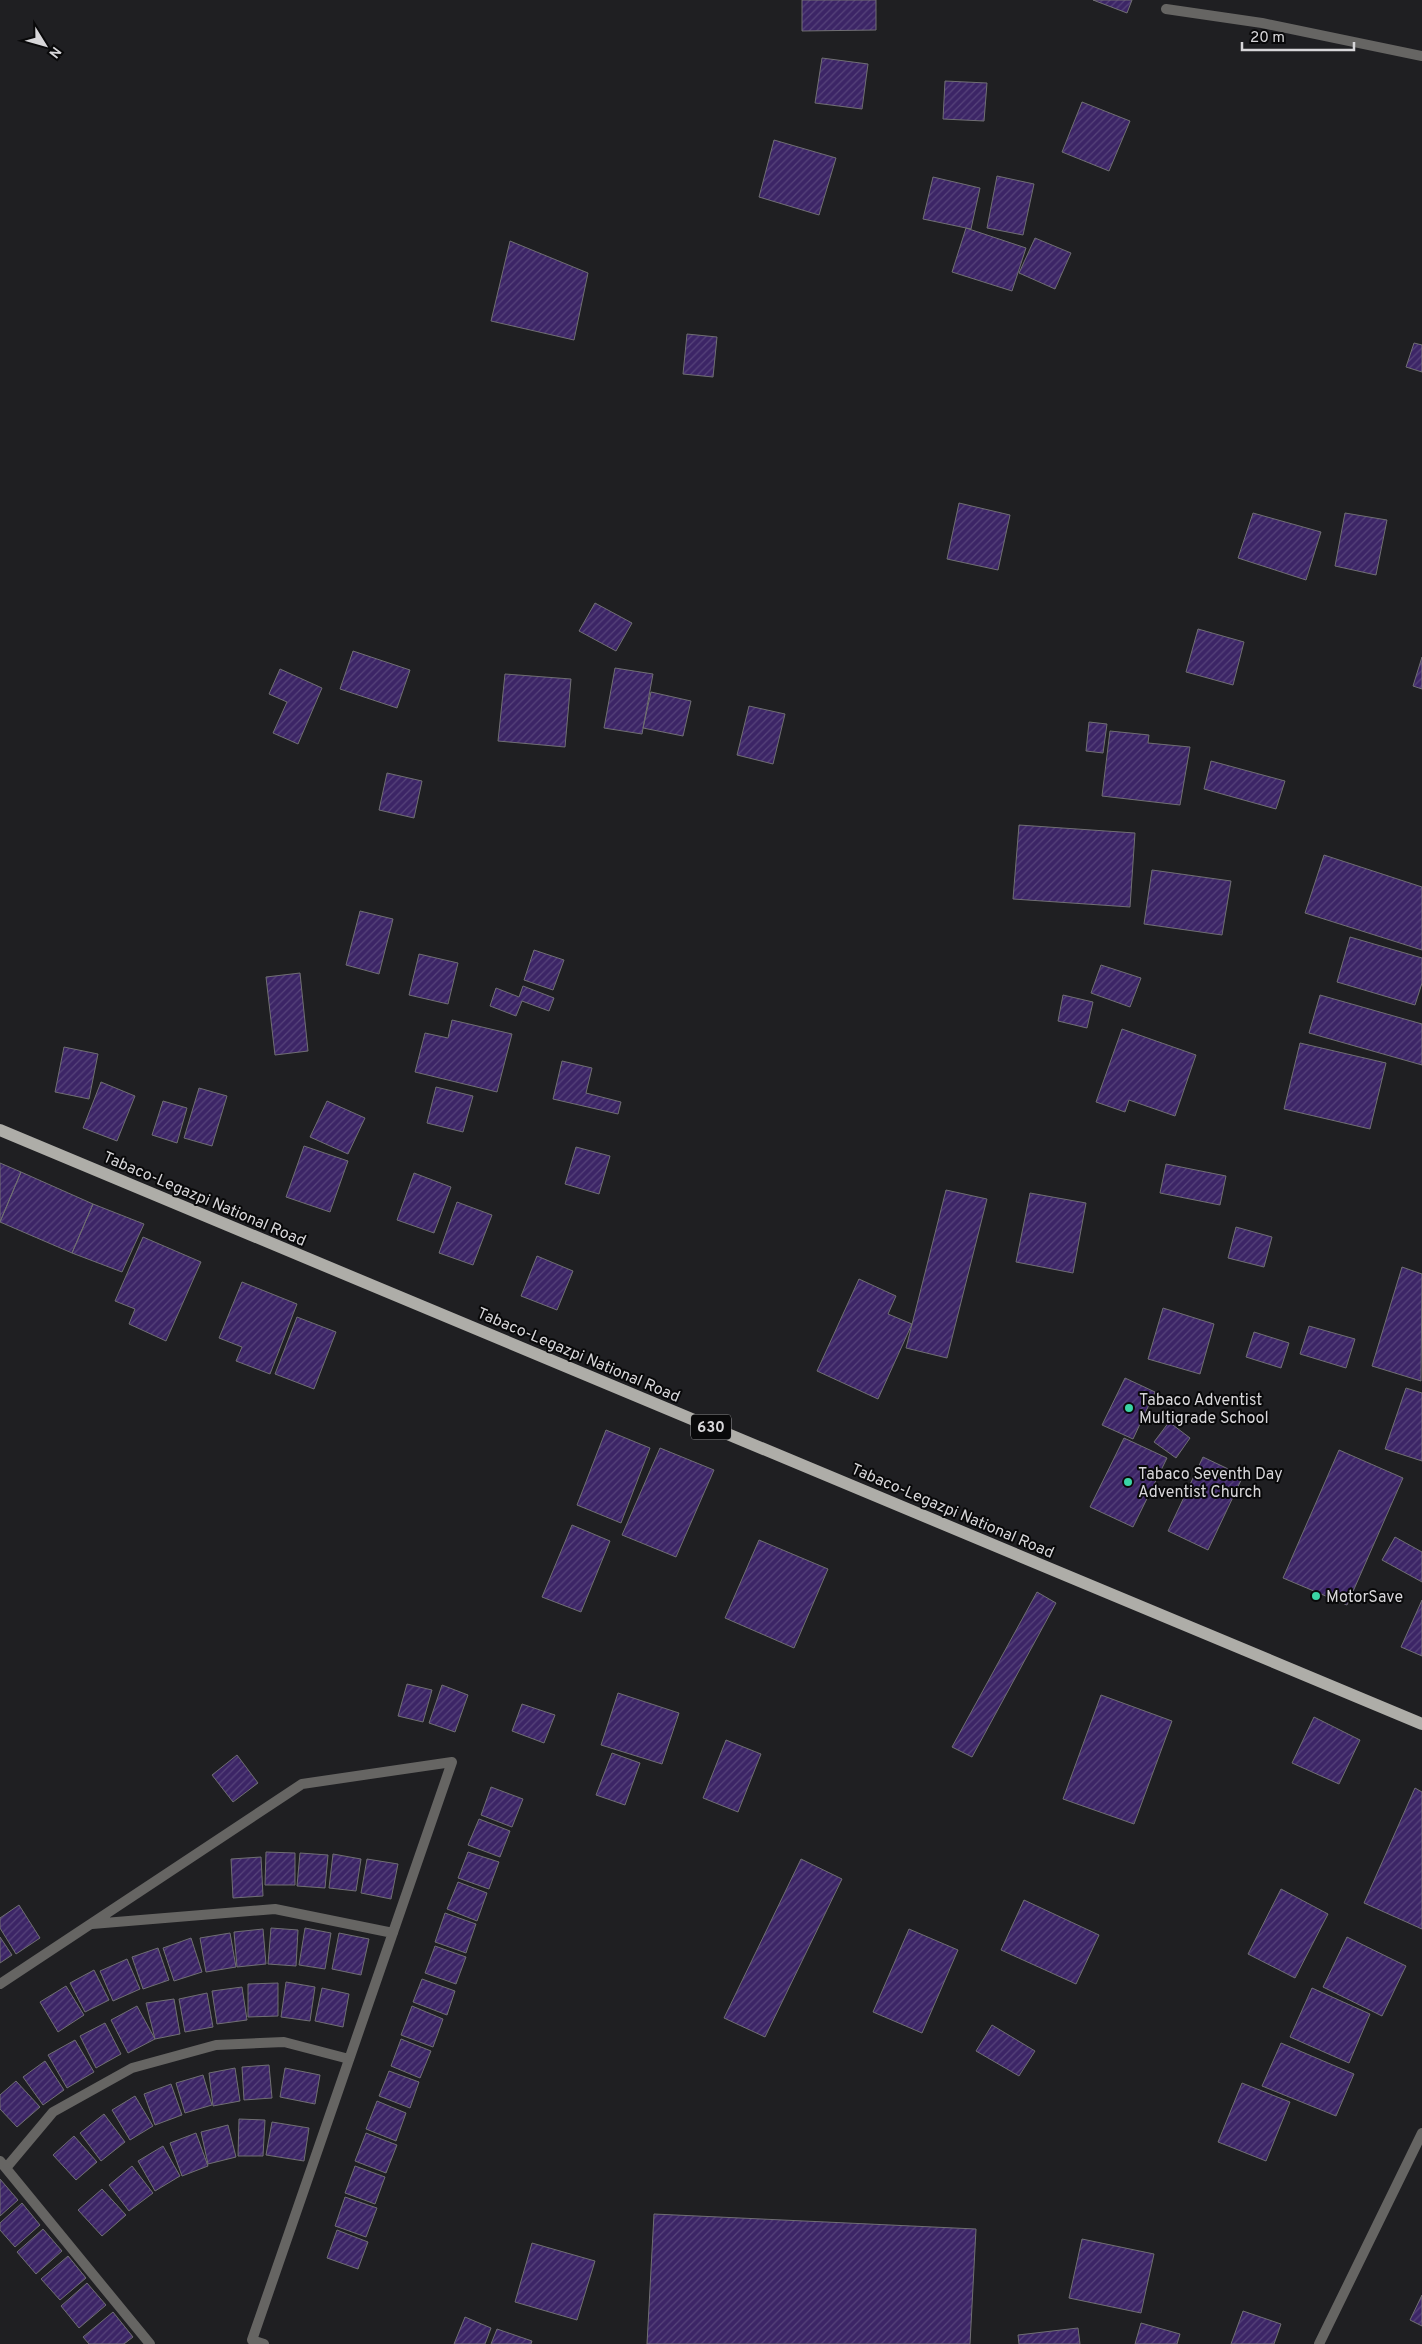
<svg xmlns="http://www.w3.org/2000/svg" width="1422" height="2344" viewBox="0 0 1422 2344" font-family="Overpass,sans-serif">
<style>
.building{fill:url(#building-hatch);stroke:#706f73}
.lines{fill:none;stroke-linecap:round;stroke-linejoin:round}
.street{stroke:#666563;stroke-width:10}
.primary{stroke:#aeada8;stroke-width:12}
.poi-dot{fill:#3ad4a5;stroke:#09090a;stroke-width:2}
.labels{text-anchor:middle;stroke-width:4;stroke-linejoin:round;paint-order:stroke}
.shield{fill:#09090a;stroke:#99989b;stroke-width:1}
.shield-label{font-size:15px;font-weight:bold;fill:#d7d6d9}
.street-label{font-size:16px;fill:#d7d6d9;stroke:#09090a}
.poi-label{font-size:16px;fill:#d7d6d9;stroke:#09090a;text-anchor:start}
</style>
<defs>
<pattern id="building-hatch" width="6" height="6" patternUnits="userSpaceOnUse" patternTransform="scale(1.25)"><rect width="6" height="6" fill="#3c2566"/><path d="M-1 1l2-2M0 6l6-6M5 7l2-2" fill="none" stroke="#57447b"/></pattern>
</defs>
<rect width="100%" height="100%" fill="#1f1f22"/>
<path class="building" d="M802,0H876V30L802,31Z
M1093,0H1132L1127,13Z
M822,58L868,64L862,109L815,103Z
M945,81L987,83L984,121L943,119Z
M1082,102L1130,121L1109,171L1062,152Z
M774,140L836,158L819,215L759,197Z
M997,176L1034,184L1023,235L987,228Z
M933,177L980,188L971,229L923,219Z
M966,228L1026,248L1012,291L952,272Z
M1035,238L1071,253L1055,289L1019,273Z
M510,241L588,273L574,340L491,321Z
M687,334L717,337L713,377L683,374Z
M1414,343L1422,345V372L1406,367Z
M959,503L1010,515L998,570L947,559Z
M1253,513L1321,532L1306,580L1238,558Z
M1345,513L1387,520L1376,575L1335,566Z
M595,603L632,623L616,651L579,631Z
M1198,629L1244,642L1233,685L1186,672Z
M353,651L410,670L397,708L340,689Z
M1422,657V689L1413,686Z
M615,668L653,674L642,734L604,728Z
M280,669L322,688L298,744L273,733L287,702L269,694Z
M505,674L571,679L565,747L498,741Z
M651,692L691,701L683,736L643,728Z
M749,706L785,714L773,764L737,755Z
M1089,722L1107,724L1103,753L1086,751Z
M1110,731L1149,735L1148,743L1190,747L1180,805L1102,796Z
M1211,761L1285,781L1276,809L1204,789Z
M387,773L422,781L414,818L379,810Z
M1019,825L1135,833L1130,907L1013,899Z
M1324,855L1422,887V950L1305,913Z
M1152,870L1231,881L1222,935L1144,924Z
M360,911L393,919L379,974L346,965Z
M1350,937L1422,958V983L1415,1005L1337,982Z
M534,950L564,960L553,990L524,980Z
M419,954L458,963L448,1004L409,995Z
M1101,965L1141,978L1130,1007L1091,993Z
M300,973L308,1051L275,1055L266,977Z
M523,986L554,998L549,1011L522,1001L516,1016L490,1006L496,988L519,997Z
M1063,995L1093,1002L1087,1028L1058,1021Z
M1320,995L1422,1024V1065L1309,1033Z
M452,1020L512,1034L497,1092L415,1072L425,1033L448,1038Z
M1122,1029L1196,1055L1175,1116L1129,1100L1125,1112L1096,1102Z
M1300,1043L1386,1063L1370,1129L1284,1109Z
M64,1047L98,1054L89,1099L55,1092Z
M562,1061L592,1068L586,1093L621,1102L618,1114L553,1099Z
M101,1082L135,1096L117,1141L83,1128Z
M436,1087L473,1096L463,1132L427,1123Z
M199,1088L227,1096L212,1146L184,1138Z
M163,1101L187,1108L177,1143L152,1135Z
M327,1101L365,1118L348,1154L310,1137Z
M304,1146L348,1161L330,1212L286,1197Z
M576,1147L610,1156L599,1194L565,1184Z
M0,1163L21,1172L0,1222Z
M1166,1164L1226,1176L1220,1205L1160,1193Z
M21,1172L93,1204L72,1253L0,1222Z
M414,1173L451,1187L434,1233L397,1220Z
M946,1190L987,1199L947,1358L906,1348Z
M1030,1193L1086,1203L1073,1273L1016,1262Z
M457,1202L492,1215L473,1265L439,1253Z
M93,1204L144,1224L122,1272L72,1253Z
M1236,1227L1272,1237L1264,1267L1228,1258Z
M143,1237L201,1262L166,1341L129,1324L135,1309L115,1301Z
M537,1256L573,1271L557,1310L521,1296Z
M1402,1267L1422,1274L1421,1381L1372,1366Z
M859,1279L896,1296L888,1314L912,1324L878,1399L817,1371Z
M242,1282L297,1304L270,1374L236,1361L242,1347L219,1338Z
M1163,1308L1214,1324L1200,1374L1148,1359Z
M297,1317L336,1332L314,1389L275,1374Z
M1309,1326L1355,1339L1346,1368L1300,1354Z
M1254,1332L1289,1343L1281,1368L1246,1357Z
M1125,1378L1155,1392L1133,1439L1102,1425Z
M1406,1388L1422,1393V1461L1385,1449Z
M1169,1422L1190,1438L1176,1458L1154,1442Z
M606,1430L650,1448L621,1523L577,1505Z
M1124,1438L1167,1458L1133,1527L1090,1507Z
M660,1448L714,1470L676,1557L622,1535Z
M1339,1450L1403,1478L1347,1605L1283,1578Z
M1203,1457L1243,1476L1208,1550L1168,1531Z
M572,1525L610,1541L581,1612L542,1597Z
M1395,1537L1422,1552V1582L1382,1560Z
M759,1540L828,1569L794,1648L725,1618Z
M1037,1592L1056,1603L972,1757L952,1747Z
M1422,1600V1656L1401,1647Z
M407,1684L432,1690L423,1722L398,1716Z
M442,1685L468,1695L455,1732L429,1723Z
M618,1693L679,1713L662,1764L601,1745Z
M1101,1695L1172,1721L1134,1824L1063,1799Z
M522,1704L555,1715L544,1743L512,1731Z
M1314,1717L1360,1740L1339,1784L1292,1763Z
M726,1740L761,1754L738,1812L703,1798Z
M612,1753L640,1763L625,1805L596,1795Z
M237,1755L258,1783L233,1802L212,1775Z
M491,1787L523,1799L512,1827L481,1815Z
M1415,1788L1422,1792V1929L1364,1903Z
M479,1819L510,1831L500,1857L468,1845Z
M266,1852L295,1853V1885H265Z
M468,1852L499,1862L489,1889L458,1878Z
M300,1853L328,1855L325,1888L297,1886Z
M333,1854L361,1859L356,1891L329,1888Z
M261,1857L263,1896L233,1898L231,1859Z
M367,1859L398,1864L391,1899L361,1893Z
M801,1859L842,1879L765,2037L724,2018Z
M458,1882L487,1893L477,1921L447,1909Z
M1281,1889L1328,1914L1295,1978L1248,1954Z
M1024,1900L1099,1935L1076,1984L1001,1950Z
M19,1905L40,1938L16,1954L0,1928V1918Z
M445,1913L476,1924L466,1953L435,1942Z
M271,1928L298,1930L296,1966L268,1964Z
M305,1928L331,1933L325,1969L299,1965Z
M263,1929L266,1964L237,1967L234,1932Z
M909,1929L958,1950L922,2033L873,2012Z
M230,1933L236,1967L206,1972L200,1938Z
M339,1933L369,1939L361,1975L332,1969Z
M0,1937L12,1955L0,1963Z
M1347,1937L1406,1966L1382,2016L1323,1987Z
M191,1938L202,1972L174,1981L163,1948Z
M435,1946L466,1957L456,1984L425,1973Z
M158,1948L169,1980L143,1989L132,1957Z
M127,1959L140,1989L113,2001L100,1971Z
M94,1970L109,2000L85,2012L70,1983Z
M422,1979L455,1991L447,2015L413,2002Z
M286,1982L315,1987L310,2021L281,2017Z
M278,1983V2016L248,2017V1984Z
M66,1986L84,2015L58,2032L40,2002Z
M242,1987L247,2020L217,2024L212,1991Z
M322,1988L349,1994L343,2027L315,2021Z
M1312,1988L1370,2014L1349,2063L1290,2037Z
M207,1993L213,2027L185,2032L179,1999Z
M174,1999L180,2034L155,2039L146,2003Z
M137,2006L155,2039L128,2053L111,2020Z
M412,2006L443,2019L433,2047L401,2035Z
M105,2023L121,2054L96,2068L80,2036Z
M992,2025L1035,2051L1019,2076L976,2051Z
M401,2039L431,2051L420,2078L391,2066Z
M75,2040L94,2072L67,2088L48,2055Z
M1281,2043L1354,2074L1336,2116L1262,2086Z
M45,2061L64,2090L43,2105L23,2077Z
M269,2065L272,2098L244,2100L242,2067Z
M235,2068L240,2101L213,2106L209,2073Z
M285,2068L320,2075L315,2104L280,2097Z
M389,2071L419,2082L410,2108L379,2096Z
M203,2075L212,2105L185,2113L176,2083Z
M16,2081L40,2107L17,2127L0,2109V2095Z
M1242,2083L1290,2102L1266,2161L1218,2142Z
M171,2084L182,2115L155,2125L144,2094Z
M135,2096L153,2126L130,2140L112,2110Z
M377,2101L406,2113L396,2141L366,2129Z
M104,2114L125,2142L101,2161L80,2133Z
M239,2119L265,2120L263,2156H238Z
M272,2122L309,2128L304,2161L266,2155Z
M228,2125L236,2157L208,2164L201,2132Z
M196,2133L208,2166L182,2176L170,2143Z
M366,2133L397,2145L386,2173L355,2161Z
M74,2136L97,2162L76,2180L53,2155Z
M163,2146L180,2176L155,2191L138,2161Z
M132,2166L153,2193L129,2211L109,2185Z
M355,2166L385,2177L375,2204L345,2193Z
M0,2179L18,2200L0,2216Z
M102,2189L126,2215L102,2236L78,2210Z
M345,2197L377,2208L366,2237L335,2226Z
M22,2203L40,2225L15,2247L0,2230V2223Z
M654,2214L976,2229L970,2344H647Z
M43,2229L62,2251L36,2274L17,2252Z
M337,2230L368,2242L358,2269L327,2258Z
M1082,2239L1154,2254L1141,2313L1069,2298Z
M532,2243L595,2261L577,2320L515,2302Z
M68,2256L86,2278L60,2300L41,2279Z
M87,2283L106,2305L79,2328L61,2306Z
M1422,2295V2326L1410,2320Z
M1243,2311L1281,2324L1274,2344H1231Z
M113,2312L133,2337L124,2344H89L83,2337Z
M465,2317L491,2328L485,2344H454Z
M1141,2323L1180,2334L1177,2344H1135Z
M1078,2328L1080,2344H1019L1018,2335Z
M497,2329L532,2341L531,2344H491Z"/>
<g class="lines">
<path class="street" d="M1166,9L1262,23L1422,56
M92,1924L275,1909L393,1933
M0,1984L302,1784L452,1762L252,2340L264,2344
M0,2161L150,2344
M6,2168L53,2112L132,2068L216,2045L284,2042L349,2059
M1319,2344L1422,2133"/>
<path class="primary" d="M0,1130L1422,1724"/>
</g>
<g class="poi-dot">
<circle cx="1129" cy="1408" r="5"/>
<circle cx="1128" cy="1482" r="5"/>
<circle cx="1316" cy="1596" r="5"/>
</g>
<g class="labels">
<rect class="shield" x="691" y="1414.5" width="40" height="25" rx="4"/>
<g class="shield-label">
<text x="711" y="1432">630</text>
</g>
<g class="street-label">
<text transform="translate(205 1198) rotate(23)" y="6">Tabaco-Legazpi National Road</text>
<text transform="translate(579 1354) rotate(23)" y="6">Tabaco-Legazpi National Road</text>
<text transform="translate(953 1510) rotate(23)" y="6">Tabaco-Legazpi National Road</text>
</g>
<g class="poi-label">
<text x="1139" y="1405">Tabaco Adventist<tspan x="1139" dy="18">Multigrade School</tspan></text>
<text x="1138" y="1479">Tabaco Seventh Day<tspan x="1138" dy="18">Adventist Church</tspan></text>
<text x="1326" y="1602">MotorSave</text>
</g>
</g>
<g transform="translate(45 45) rotate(127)" stroke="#09090a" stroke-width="4" paint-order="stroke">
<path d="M0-4L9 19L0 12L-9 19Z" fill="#d7d6d9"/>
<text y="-8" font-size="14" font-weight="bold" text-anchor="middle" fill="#d7d6d9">N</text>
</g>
<path d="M1242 42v8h112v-8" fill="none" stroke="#d7d6d9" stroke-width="2.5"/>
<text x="1250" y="42" font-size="15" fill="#d7d6d9" stroke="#09090a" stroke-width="4" paint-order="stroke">20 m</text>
</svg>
